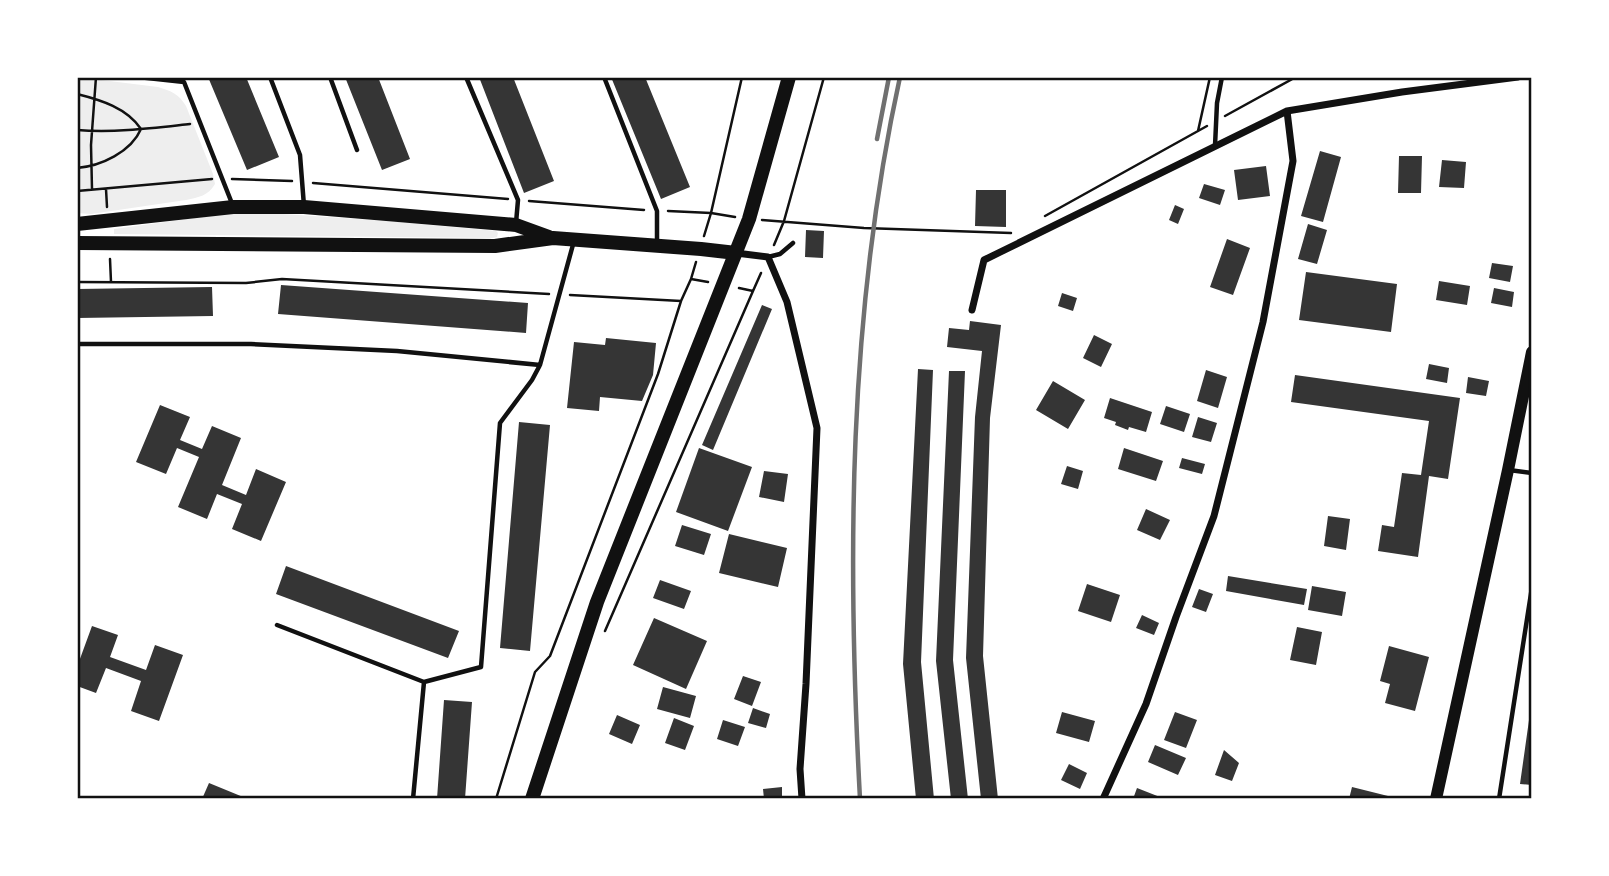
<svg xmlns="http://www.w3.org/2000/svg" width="1609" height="876" viewBox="0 0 1609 876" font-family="'Noto Sans',sans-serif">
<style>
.green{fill:#eee}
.building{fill:#353535}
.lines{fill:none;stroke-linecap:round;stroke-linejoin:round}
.path{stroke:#111;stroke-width:2.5}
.service{stroke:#111;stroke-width:4.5}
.minor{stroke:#111;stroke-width:7}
.tertiary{stroke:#111;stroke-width:12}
.secondary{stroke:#111;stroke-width:14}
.rail{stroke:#707070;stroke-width:4.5}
.neatline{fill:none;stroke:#111;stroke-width:2.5}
</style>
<rect width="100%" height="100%" fill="#fff"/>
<path class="green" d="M77,77L158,87C171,91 179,94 186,106L213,174L215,184C208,196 199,197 186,200L91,214L77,213Z
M254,212L387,221L496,231L498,233L497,237L493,238L114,234V229L224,214Z"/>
<path class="building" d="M208,77H246L279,157L247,170Z
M345,77H378L410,159L382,170Z
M479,77H513L554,181L524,193Z
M611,77H645L690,187L661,199Z
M1320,151L1341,157L1323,222L1301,216Z
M1399,156H1422L1421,193H1398Z
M1442,160L1466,162L1464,188L1439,187Z
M1266,166L1270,196L1238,200L1234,170Z
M1204,184L1225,190L1220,205L1199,198Z
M976,190H1006V227L975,226Z
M1175,205L1184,209L1178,224L1169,220Z
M1308,224L1327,230L1317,264L1298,259Z
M806,230L824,231L823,258L805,257Z
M1227,239L1250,248L1233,295L1210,287Z
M1492,263L1513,266L1510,282L1489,278Z
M1306,272L1397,284L1391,332L1299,320Z
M1439,281L1470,286L1467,305L1436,300Z
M281,285L528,303L526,333L278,314Z
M212,287L213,316L77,318V289Z
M1494,288L1514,292L1512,307L1491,303Z
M1062,293L1077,298L1073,311L1058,306Z
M762,305L772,309L713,450L702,445Z
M970,321L1001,325L990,418L983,656L998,799H981L966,658L975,417L982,351L947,347L949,328L969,330Z
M1094,335L1112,344L1101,367L1083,358Z
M606,338L656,343L653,375L642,401L600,397L599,411L567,408L574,342L605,345Z
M1429,364L1449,368L1447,383L1426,379Z
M918,369L933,370L921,662L934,799H916L903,664Z
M1206,370L1227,377L1218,408L1197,401Z
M949,371H965L953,660L968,799H951L936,661Z
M1295,375L1460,398L1448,479L1429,476L1418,557L1378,551L1382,525L1394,527L1402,473L1421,475L1429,421L1291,402Z
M1468,377L1489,381L1486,396L1466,393Z
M1053,381L1085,400L1068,429L1036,410Z
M1110,398L1152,412L1146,432L1129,427L1128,430L1115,425L1116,422L1104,418Z
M160,405L190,417L180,440L202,449L212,426L241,438L222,485L246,495L256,469L286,482L261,541L232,529L242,504L217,494L207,519L178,507L199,457L177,448L166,474L136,462Z
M1166,406L1190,414L1184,432L1160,424Z
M1198,417L1217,423L1211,442L1192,437Z
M519,422L550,425L530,651L500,648Z
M699,448L752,467L728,531L676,512Z
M1124,448L1163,461L1156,481L1118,469Z
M1182,458L1205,464L1202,474L1179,468Z
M1067,466L1083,471L1078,489L1061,484Z
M764,471L788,474L784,502L759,497Z
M1146,509L1170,520L1160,540L1137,530Z
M1328,516L1350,519L1346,550L1324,546Z
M682,525L711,534L704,555L675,546Z
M729,534L787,548L778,587L719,573Z
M286,566L459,631L448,658L276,594Z
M1228,576L1307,589L1304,605L1226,591Z
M660,580L691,591L684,609L653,598Z
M1087,584L1120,595L1111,622L1078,611Z
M1312,586L1346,592L1342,616L1308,610Z
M1199,589L1213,594L1206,612L1192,607Z
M1142,615L1159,623L1154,635L1136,628Z
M654,618L707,641L686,689L633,665Z
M92,626L118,635L110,657L146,670L155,645L183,655L159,721L131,711L141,681L106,668L96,693L77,686V667Z
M1297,627L1322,632L1316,665L1290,660Z
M1389,646L1429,657L1415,711L1385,703L1390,684L1380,681Z
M743,676L761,682L752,706L734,699Z
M663,687L696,696L690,718L657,709Z
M444,700L472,702L465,799H437Z
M753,708L770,714L766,728L748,723Z
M1062,712L1095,721L1089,742L1056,733Z
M1175,712L1197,720L1186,748L1164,740Z
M1530,713H1532V785L1520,784Z
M617,715L640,725L632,744L609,734Z
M674,718L694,726L685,750L665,743Z
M723,720L745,727L738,746L717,739Z
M1155,745L1186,758L1178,775L1148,762Z
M1224,750L1239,763L1232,781L1215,775Z
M1069,764L1087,773L1080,789L1061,780Z
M209,783L248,799H202Z
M782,787V799H764L763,789Z
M1352,787L1396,798V799H1349Z
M1137,788L1165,799H1133Z"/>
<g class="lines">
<path class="path" d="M77,94C101,100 127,108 141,129C131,152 101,166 77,168
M1225,116L1296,77
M77,130C115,133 153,128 190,124
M1198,131L1210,77
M232,179L292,181
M313,183L508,199
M92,189L91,145L96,77
M106,189L107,207
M77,191L212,179
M529,201L644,210
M668,211L711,213L735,217
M1045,216L1207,126
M762,220L864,228L1011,233
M704,236L711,213L742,77
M774,245L784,221L824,77
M110,259L111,282
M696,262L691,279L708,282
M77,282L246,283L282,279L549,294
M753,291L761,273
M570,295L681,301L691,279
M605,631L753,291L739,288
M496,799L535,672L550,656L658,374L681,301"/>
<path class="service" d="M138,77L184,82L233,206
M270,77L300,155L304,206
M330,77L357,150
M466,77L518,200L516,223
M604,77L657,211V242
M1215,146L1217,103L1222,77
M768,257L780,254L793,243
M77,344H251L397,351L540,365
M1509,470L1532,473
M277,625L424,682L413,799
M424,682L481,667L500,423L532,380L540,365L574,241
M1499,799L1532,587"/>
<path class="minor" d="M736,253L768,257L787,302L817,428L806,684L800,769L802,799
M972,310L984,260L1287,111L1402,92L1518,77
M1103,799L1146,704L1176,617L1214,516L1263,322L1293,161L1287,111"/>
<path class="tertiary" d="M1436,799L1508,470L1532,352"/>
<path class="secondary" d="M77,224L233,207H304L516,225L549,237
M77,243L495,246L553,238L701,249L736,253
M532,799L597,602L749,219L789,77"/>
<path class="rail" d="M877,139L889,77
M860,799C847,558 848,314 900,77"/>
</g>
<rect width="1609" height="876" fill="none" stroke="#ffffff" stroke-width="158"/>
<rect x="79" y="79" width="1451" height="718" class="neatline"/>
</svg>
